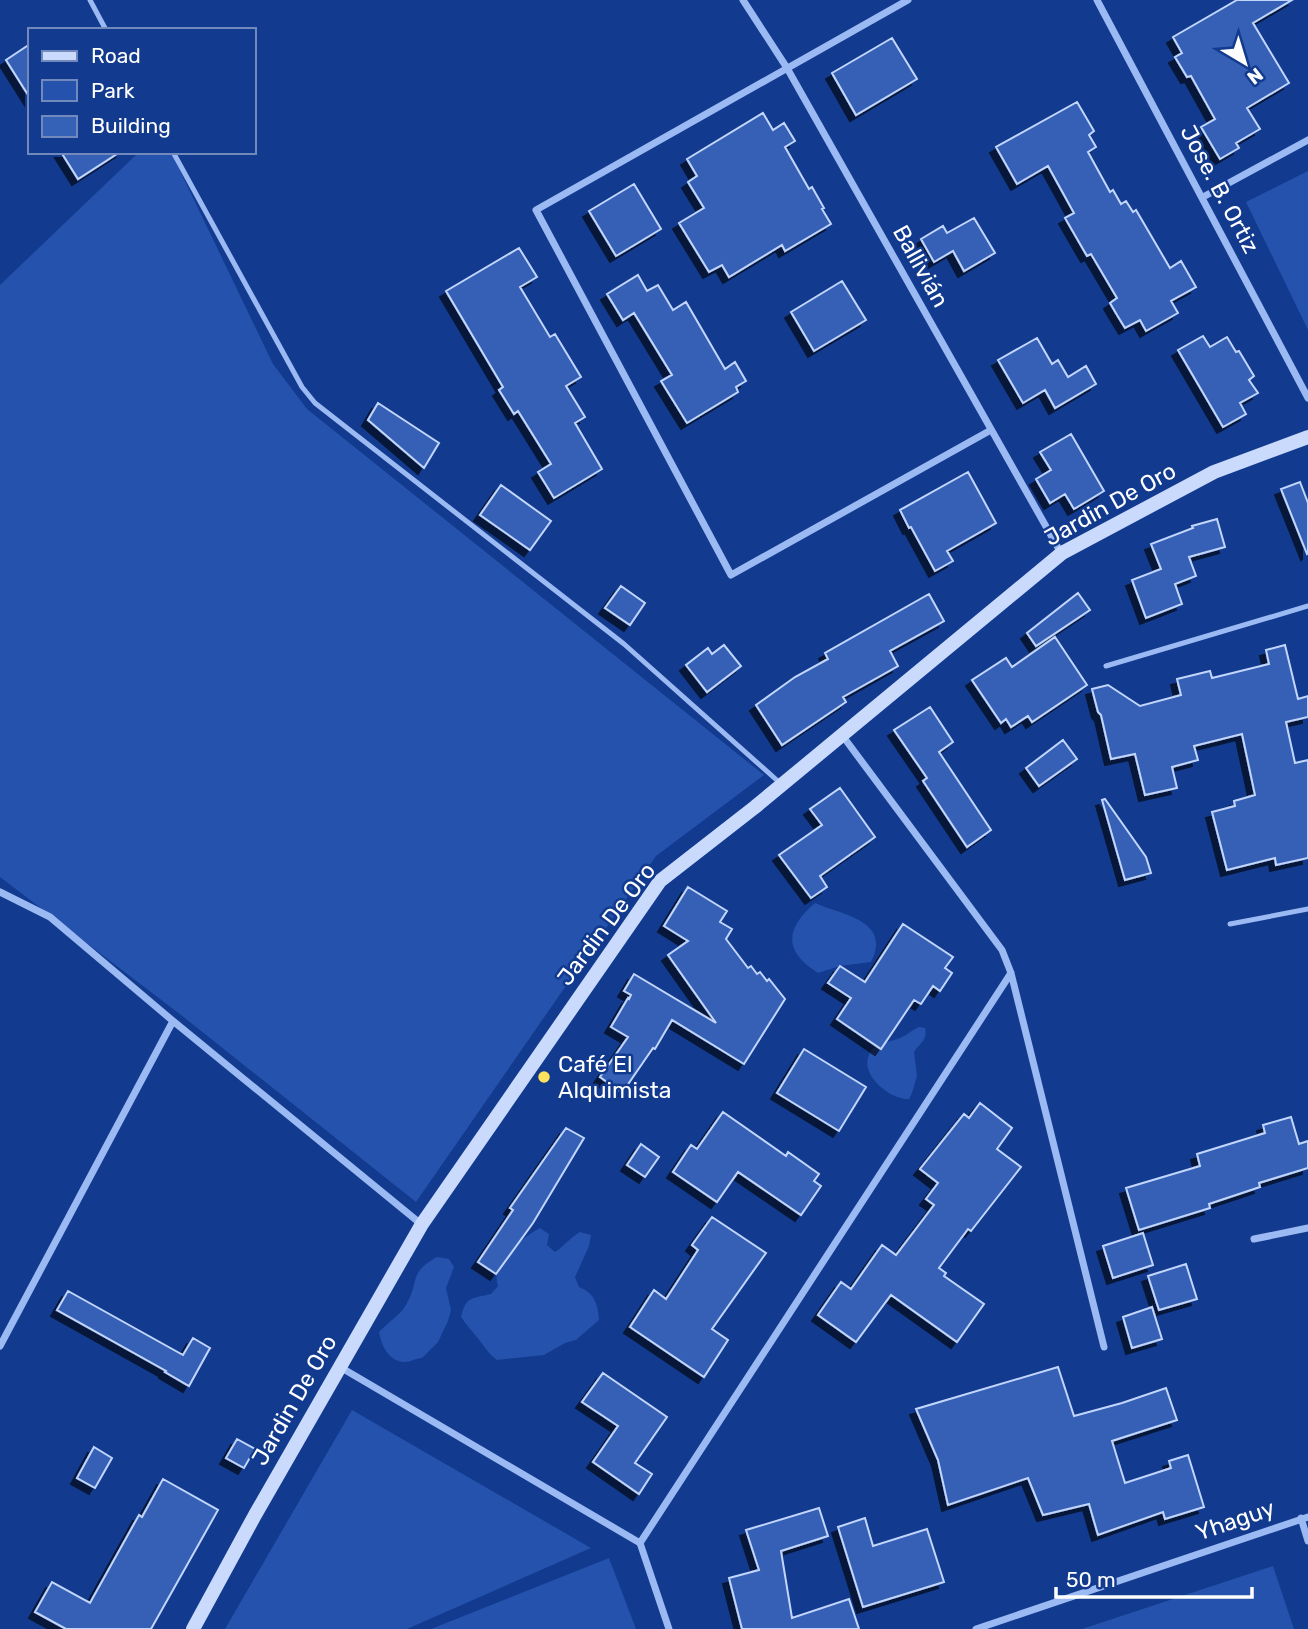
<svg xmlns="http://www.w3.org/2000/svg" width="1308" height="1629" viewBox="0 0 1308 1629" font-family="Rubik,sans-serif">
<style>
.green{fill:#2452ad}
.building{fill:#3561b6;stroke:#c2d6fd;stroke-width:2;filter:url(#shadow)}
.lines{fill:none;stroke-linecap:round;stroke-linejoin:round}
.lane{stroke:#9bb9f2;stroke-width:5}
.street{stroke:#9bb9f2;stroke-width:7}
.secondary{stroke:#cadafc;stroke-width:14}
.poi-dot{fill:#ffe25c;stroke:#123a8e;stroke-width:2.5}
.labels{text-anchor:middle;stroke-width:5;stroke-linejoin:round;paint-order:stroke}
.street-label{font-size:23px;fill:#fff;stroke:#123a8e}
.poi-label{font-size:23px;fill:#fff;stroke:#123a8e;text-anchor:start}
</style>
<defs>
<filter id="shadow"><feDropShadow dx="-6" dy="6" stdDeviation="0" flood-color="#0009"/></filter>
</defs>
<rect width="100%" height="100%" fill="#123a8e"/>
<path class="green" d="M139,152H171L273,364L307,409L764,775L656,856L416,1202L181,1015L0,877V285Z
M1308,171V330L1246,202Z
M815,903C823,906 829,909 837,911C863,920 887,931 871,962L840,966L818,973C783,951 785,929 815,903Z
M919,1027L925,1028C928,1040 920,1043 914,1052L917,1076L912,1093L909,1099C890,1100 856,1073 871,1051C877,1042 891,1042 900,1038C907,1035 912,1030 919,1027Z
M540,1228L549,1234L547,1245L555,1252C564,1246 570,1238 580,1232L591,1235L589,1246L575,1277L579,1287C595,1293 598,1305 599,1320L576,1340L565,1343L544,1355L497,1360C489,1354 486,1349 480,1341C474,1333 467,1326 461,1317C466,1295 473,1299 491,1294L498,1286C497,1284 496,1275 497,1274C499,1256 525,1236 540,1228Z
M437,1257L449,1259L454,1267L446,1288L451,1310L448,1321L438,1342L422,1358C416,1358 411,1362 405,1362C389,1362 381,1345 379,1332C388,1322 401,1315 407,1303C420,1280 408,1273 437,1257Z
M352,1410L591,1548L407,1629H225Z
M609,1558L636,1629H431Z
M1273,1566L1294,1629H1082Z"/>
<path class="building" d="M1237,0H1292L1253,23L1289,83L1247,108L1260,129L1236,143L1239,148L1220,159L1201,127L1215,119L1191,76L1187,77L1175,57L1182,53L1173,37Z
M892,38L917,79L856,115L832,73Z
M30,44V98L6,60Z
M1077,102L1094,131L1089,135L1096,147L1088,152L1110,192L1113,190L1121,204L1126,201L1133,212L1136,210L1170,268L1181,261L1196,287L1171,301L1178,313L1146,331L1140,320L1125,328L1117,315L1110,303L1117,298L1091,254L1087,256L1065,218L1074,213L1048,166L1017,184L996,147Z
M763,113L773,130L784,123L795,141L785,147L809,189L812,187L824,208L822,209L831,224L785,251L782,245L729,277L722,265L709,272L679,223L704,208L688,182L697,176L687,159Z
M61,152H120L78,179Z
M634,184L661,229L616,256L589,211Z
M974,218L995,253L964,271L953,251L934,262L921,239L943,226L947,233Z
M519,248L537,277L520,287L550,337L555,334L581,377L566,386L585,417L575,423L602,469L554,498L538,472L551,464L518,411L514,414L499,390L503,387L446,291Z
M638,275L647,291L658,285L673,310L686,302L725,369L735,362L746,381L736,387L738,392L687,423L661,381L672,375L634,313L623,320L607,294Z
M842,281L866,320L814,351L791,312Z
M1203,336L1210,347L1227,337L1236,352L1239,351L1254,376L1249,380L1258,393L1240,403L1246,414L1223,427L1178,350Z
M1037,338L1052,364L1058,360L1068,377L1086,366L1096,384L1055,408L1045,390L1023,403L998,360Z
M378,403L439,443L424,468L368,420Z
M1071,434L1104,491L1074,509L1065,494L1050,503L1036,479L1051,470L1040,452Z
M968,472L996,523L947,551L953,561L935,571L911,527L909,528L900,510Z
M1300,482L1308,503V553L1307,554L1281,489Z
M501,485L551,521L530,550L480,515Z
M1217,519L1225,547L1189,557L1196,576L1175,584L1182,604L1146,618L1132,580L1161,569L1151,544L1193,528L1192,526Z
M621,586L645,603L630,625L605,608Z
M1078,593L1090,610L1036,646L1027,633Z
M929,594L944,621L890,651L898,666L843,697L846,702L782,745L756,705L795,677L828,659L825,653Z
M1055,637L1087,685L1032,722L1028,716L1011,727L1006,719L1001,723L972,680L1006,658L1012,667Z
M724,645L741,666L707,692L686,665L708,648L712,654Z
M1285,645L1298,699L1308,696V717L1286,722L1295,763L1308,760V858L1276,865L1275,858L1227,870L1212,812L1235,806L1234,801L1255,795L1242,734L1194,746L1198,760L1172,767L1177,788L1145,795L1135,754L1111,759L1101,715L1098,712L1092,689L1108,685L1140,706L1181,695L1177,679L1210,671L1212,678L1269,664L1266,650Z
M930,707L953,742L939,752L991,830L967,847L923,781L927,778L894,730Z
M1063,740L1077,759L1039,786L1026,768Z
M840,788L875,837L820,876L827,887L811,898L779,855L822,825L810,809Z
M1105,799L1146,857L1151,873L1125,880L1102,800Z
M688,887L727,911L720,922L732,929L726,939L748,968L751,966L757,974L760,972L767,981L769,979L785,999L744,1064L672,1020L655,1049L653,1048L622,1093L600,1077L628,1037L611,1027L628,998L629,999L631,995L624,991L634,974L716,1023L668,955L688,941L664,926Z
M903,924L953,957L945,968L952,973L940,991L933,986L921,1004L914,1000L881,1049L837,1019L851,998L828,983L840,966L865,982Z
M804,1049L866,1087L839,1131L777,1093Z
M980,1103L1012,1128L997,1149L1021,1167L971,1231L968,1229L939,1268L946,1273L944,1276L984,1304L957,1342L891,1295L856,1342L818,1315L841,1282L851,1289L882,1245L896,1255L934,1205L926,1199L938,1183L920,1169L964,1114L969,1118Z
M723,1112L786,1156L788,1152L819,1174L814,1181L821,1186L801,1215L738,1172L717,1202L673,1172L691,1145L697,1149Z
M1291,1117L1299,1144L1308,1141V1168L1259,1183L1260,1187L1209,1204L1210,1208L1139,1230L1126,1188L1200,1166L1197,1154L1265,1133L1263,1125Z
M566,1128L584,1138L533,1223L496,1274L478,1262L513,1210L510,1208Z
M641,1144L659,1157L645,1177L627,1165Z
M712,1217L766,1253L712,1329L728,1340L704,1377L630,1327L654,1290L666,1299L698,1250L692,1245Z
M1143,1233L1153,1265L1113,1278L1103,1246Z
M1186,1264L1197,1299L1159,1310L1148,1276Z
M68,1291L183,1355L193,1338L210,1348L189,1386L165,1372L166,1371L57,1310Z
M1152,1307L1162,1339L1132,1348L1123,1317Z
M1058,1367L1074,1416L1122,1403L1166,1388L1177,1420L1112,1441L1125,1483L1171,1468L1169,1461L1188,1455L1204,1507L1165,1519L1163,1512L1098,1535L1089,1504L1043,1515L1028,1478L948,1505L938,1460L916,1409Z
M603,1373L667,1417L635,1463L652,1474L639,1494L593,1462L618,1426L582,1402Z
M237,1439L255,1449L244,1468L226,1458Z
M94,1447L112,1458L95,1488L77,1478Z
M163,1479L218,1510L151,1629H66L35,1612L52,1582L90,1603L139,1515L142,1517Z
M819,1508L828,1536L781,1551L792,1618L849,1599L859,1629H742L729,1578L759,1570L746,1530Z
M865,1518L873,1546L927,1529L944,1582L863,1607L838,1527Z"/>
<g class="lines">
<path class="lane" d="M90,0L106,30
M173,152L302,387L315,403L624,644L780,783
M1106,666L1308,606
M1230,924L1308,909"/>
<path class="street" d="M743,0L787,68L1061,553
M908,0L536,210L731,575L991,430
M1097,0L1308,398
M1203,197L1308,140
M842,735L1002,950L1011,973L1104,1347
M0,892L50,917L173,1021L421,1224
M1254,1239L1308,1228
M0,1346L173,1021
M340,1367L640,1543L669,1629
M1301,1518L1308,1541
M640,1543L1011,973
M976,1629L1308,1517"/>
<path class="secondary" d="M193,1629L255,1515L422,1224L660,881L755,807L1062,553L1214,472L1308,437"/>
</g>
<circle class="poi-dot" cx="544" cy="1077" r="7"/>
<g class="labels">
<g class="street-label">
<text transform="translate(1220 189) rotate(62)" y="8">Jose. B. Ortiz</text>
<text transform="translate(921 266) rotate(61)" y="8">Ballivián</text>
<text transform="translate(1110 504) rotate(-29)" y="8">Jardin De Oro</text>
<text transform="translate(606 924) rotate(-53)" y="8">Jardin De Oro</text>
<text transform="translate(294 1400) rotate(-60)" y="8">Jardin De Oro</text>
<text transform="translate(1235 1520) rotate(-19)" y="8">Yhaguy</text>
</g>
<g class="poi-label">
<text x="558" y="1072">Café El<tspan x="558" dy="26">Alquimista</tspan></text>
</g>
</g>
<rect x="28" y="28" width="228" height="126" fill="#123a8e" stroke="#7189bb" stroke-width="2"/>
<rect x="42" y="51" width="35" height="10" fill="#cadafc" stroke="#7189bb" stroke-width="2"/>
<text x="91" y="63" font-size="21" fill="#ffffff">Road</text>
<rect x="42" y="80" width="35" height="21" fill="#2452ad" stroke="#7189bb" stroke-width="2"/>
<text x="91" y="98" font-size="21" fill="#ffffff">Park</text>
<rect x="42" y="116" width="35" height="21" fill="#3561b6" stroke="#7189bb" stroke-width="2"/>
<text x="91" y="133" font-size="21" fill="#ffffff">Building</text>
<g transform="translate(1245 63) rotate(142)" stroke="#123a8e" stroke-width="5" paint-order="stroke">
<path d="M0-5L12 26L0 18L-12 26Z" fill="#ffffff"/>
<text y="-10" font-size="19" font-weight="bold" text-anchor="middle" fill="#ffffff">N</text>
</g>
<path d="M1056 1587v10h196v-10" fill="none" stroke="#ffffff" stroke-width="3.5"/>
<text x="1066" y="1587" font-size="21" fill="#ffffff" stroke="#123a8e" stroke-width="5" paint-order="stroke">50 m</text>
</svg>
